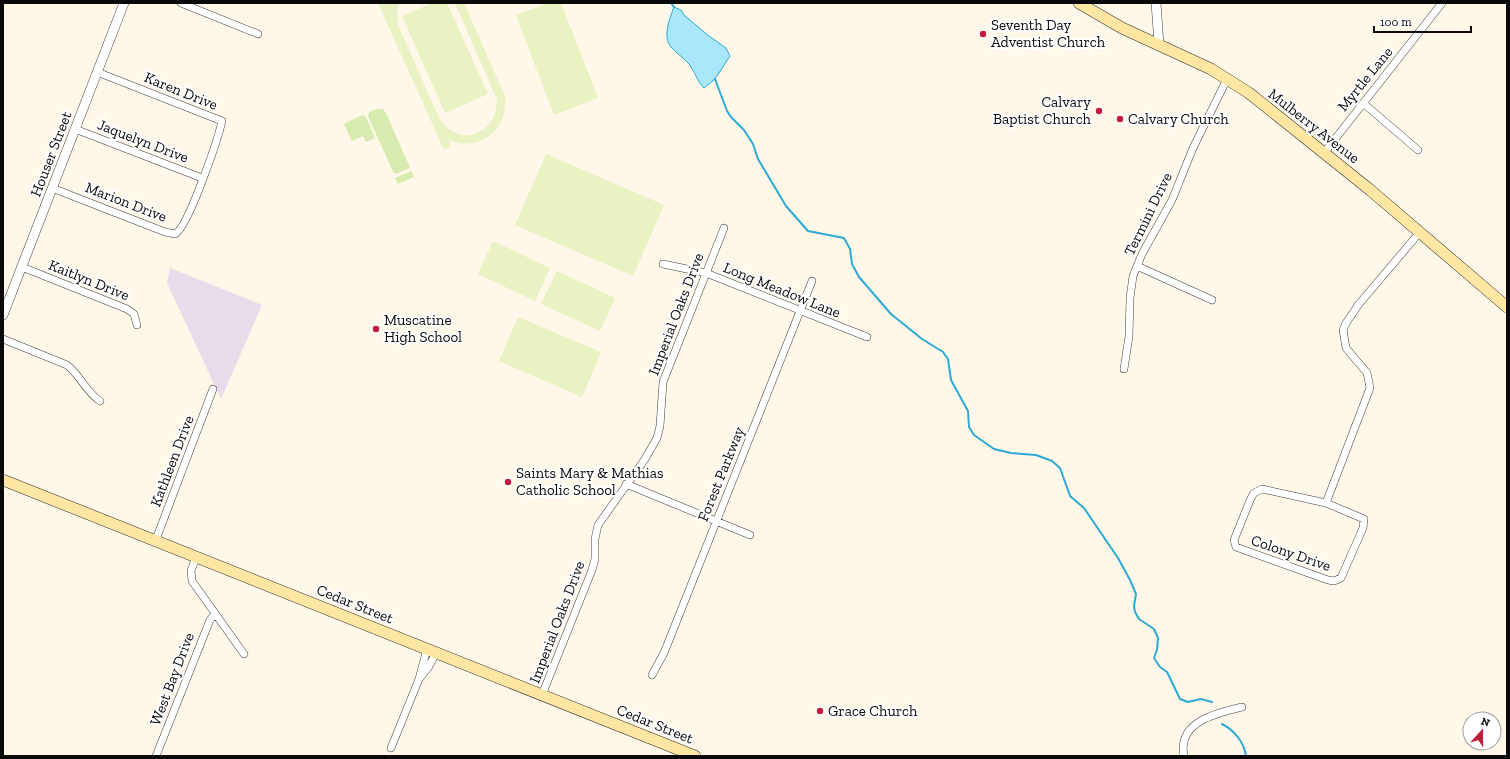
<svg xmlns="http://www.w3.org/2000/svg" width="1510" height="759" viewBox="0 0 1510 759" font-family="'Zilla Slab',serif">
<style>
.industrial{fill:#e7ddea}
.green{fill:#d7ebb0}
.pitch{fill:#e8f2c2}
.water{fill:#a9e7fa;stroke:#2caad5}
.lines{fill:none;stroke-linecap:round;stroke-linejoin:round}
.stream{stroke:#2caad5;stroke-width:2}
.minor-casing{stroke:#3d3d3d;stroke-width:8}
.tertiary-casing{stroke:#3d3d3d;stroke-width:10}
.secondary-casing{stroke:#2c2c2c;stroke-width:12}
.minor{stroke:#fff;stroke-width:7}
.tertiary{stroke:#fff;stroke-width:9}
.secondary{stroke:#ffe7a3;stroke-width:11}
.poi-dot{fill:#c11b3c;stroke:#fff;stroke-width:1.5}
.labels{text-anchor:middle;stroke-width:4;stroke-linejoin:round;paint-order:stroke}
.poi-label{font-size:15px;fill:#0a0a0a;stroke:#fff;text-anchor:start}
.street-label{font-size:15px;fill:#0a0a0a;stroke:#fff}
</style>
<rect width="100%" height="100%" fill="#fff7e8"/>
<path class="industrial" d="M170,268L262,305L221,399L167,283Z"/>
<path class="green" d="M376,109H383L386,113L410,168L396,174L393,172L368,116L369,112Z
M362,115L366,117L375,138L366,142L363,136L352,141L344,124Z
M411,171L414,177L398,184L395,178Z"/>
<path class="pitch" d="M378,3H388L389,6L390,3H399L397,11L398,25L439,118C459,149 497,135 497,100L455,3H464L505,96C509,129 480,153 449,140L451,146L444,150Z
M432,3H447L488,94L445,113L402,16Z
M549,3H561L598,98L554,115L516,15Z
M546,154L664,205L633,276L515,225Z
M493,241L550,268L535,301L478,274Z
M557,271L615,298L600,331L541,304Z
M518,317L601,352L582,397L499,361Z"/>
<path class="water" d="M674,7L681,10L684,15L709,36L726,48L730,56L715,79L704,88C697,81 695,72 689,64C684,58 676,53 671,47C662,37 670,18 674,7Z"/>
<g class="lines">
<path class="stream" d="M671,3L674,7
M715,79L727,111L731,117L744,130L753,144L758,159L786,206L808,231L844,238L850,249L852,264L859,277L891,314L922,339L943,352L948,359L951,380L968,411L969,427L974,435L994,449L1011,453L1036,455L1052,461L1060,468L1070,496L1084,508L1118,558L1130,580L1136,594L1134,606L1135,612L1139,619L1154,629L1158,638L1157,650L1154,658L1160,667L1167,672L1180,699L1188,702L1201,699L1212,702
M1222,724C1234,730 1244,742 1246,756"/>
<g class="minor-casing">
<path id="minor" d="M181,3L258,34
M1363,103L1418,150
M75,129L202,178
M1324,153L1442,3
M52,188L165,232L175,234C188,228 218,139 222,121L97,72
M663,264L706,273L867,337
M1137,266L1212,300
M22,267L127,309L134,314L137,325
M3,339L67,365C80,375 86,392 100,401
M1124,369L1129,336L1130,298L1133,276L1142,254L1172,200L1193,148L1227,79
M626,484L750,535
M1262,489L1326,503L1364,519L1363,528L1341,578L1334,581L1328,580L1236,547L1234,540L1251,498L1254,493Z
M1326,503L1370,388L1367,373L1346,348L1343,330L1346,323L1359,304L1420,232
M155,542L213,389
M196,557L191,571L192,581L244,654
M652,675L664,653L812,281
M419,679L427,649
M542,695L592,570L595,559V539L598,525L645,459L657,438L660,426L663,382L724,228
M391,748L419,679L428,668L436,653
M156,756L210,620L215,614
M1184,756C1177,722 1216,713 1242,707"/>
</g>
<g class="tertiary-casing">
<path id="tertiary" d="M1156,3L1159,44
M3,315L124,3"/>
</g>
<g class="secondary-casing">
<path id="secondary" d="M1079,3L1122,28L1211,69L1249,93L1369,189L1507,307
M3,480L695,756"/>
</g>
<use href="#minor" class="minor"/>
<use href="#tertiary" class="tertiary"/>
<use href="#secondary" class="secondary"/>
</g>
<g class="poi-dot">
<circle cx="983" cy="34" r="4"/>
<circle cx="1099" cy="111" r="4"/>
<circle cx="1120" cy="119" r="4"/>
<circle cx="376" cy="329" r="4"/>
<circle cx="508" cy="482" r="4"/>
<circle cx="820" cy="711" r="4"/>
</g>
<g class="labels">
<g class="poi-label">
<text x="991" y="30">Seventh Day<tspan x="991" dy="17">Adventist Church</tspan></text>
<text x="1091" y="107" text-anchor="end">Calvary<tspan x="1091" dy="17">Baptist Church</tspan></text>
<text x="1128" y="124">Calvary Church</text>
<text x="384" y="325">Muscatine<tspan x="384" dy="17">High School</tspan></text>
<text x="516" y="478">Saints Mary &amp; Mathias<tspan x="516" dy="17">Catholic School</tspan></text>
<text x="828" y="716">Grace Church</text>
</g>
<g class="street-label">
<text transform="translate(1365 79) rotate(-51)" y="5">Myrtle Lane</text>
<text transform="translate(181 91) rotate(22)" y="5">Karen Drive</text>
<text transform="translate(1314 126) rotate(38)" y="5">Mulberry Avenue</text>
<text transform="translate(143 141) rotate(21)" y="5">Jaquelyn Drive</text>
<text transform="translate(51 154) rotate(-69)" y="5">Houser Street</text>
<text transform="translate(126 202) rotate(21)" y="5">Marion Drive</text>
<text transform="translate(1148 214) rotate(-64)" y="5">Termini Drive</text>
<text transform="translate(89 280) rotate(22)" y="5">Kaitlyn Drive</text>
<text transform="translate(782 290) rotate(22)" y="5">Long Meadow Lane</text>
<text transform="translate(676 314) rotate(-69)" y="5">Imperial Oaks Drive</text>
<text transform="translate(172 461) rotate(-69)" y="5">Kathleen Drive</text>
<text transform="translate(721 474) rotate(-68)" y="5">Forest Parkway</text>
<text transform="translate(1291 553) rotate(19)" y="5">Colony Drive</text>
<text transform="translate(355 604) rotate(22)" y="5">Cedar Street</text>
<text transform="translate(557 622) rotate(-69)" y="5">Imperial Oaks Drive</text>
<text transform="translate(172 679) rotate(-69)" y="5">West Bay Drive</text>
<text transform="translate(655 724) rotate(22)" y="5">Cedar Street</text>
</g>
</g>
<rect width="1510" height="759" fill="none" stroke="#0a0a0a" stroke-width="8"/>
<g transform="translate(1482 731) rotate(21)"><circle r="19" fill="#ffffff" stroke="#9d9d9d"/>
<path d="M0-3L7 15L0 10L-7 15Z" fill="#c11b3c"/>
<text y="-6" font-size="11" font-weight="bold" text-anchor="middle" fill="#0a0a0a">N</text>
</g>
<path d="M1374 26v6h97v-6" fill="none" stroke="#0a0a0a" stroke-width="2"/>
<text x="1380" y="26" font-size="12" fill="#0a0a0a" stroke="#ffffff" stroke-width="3" paint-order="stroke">100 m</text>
</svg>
